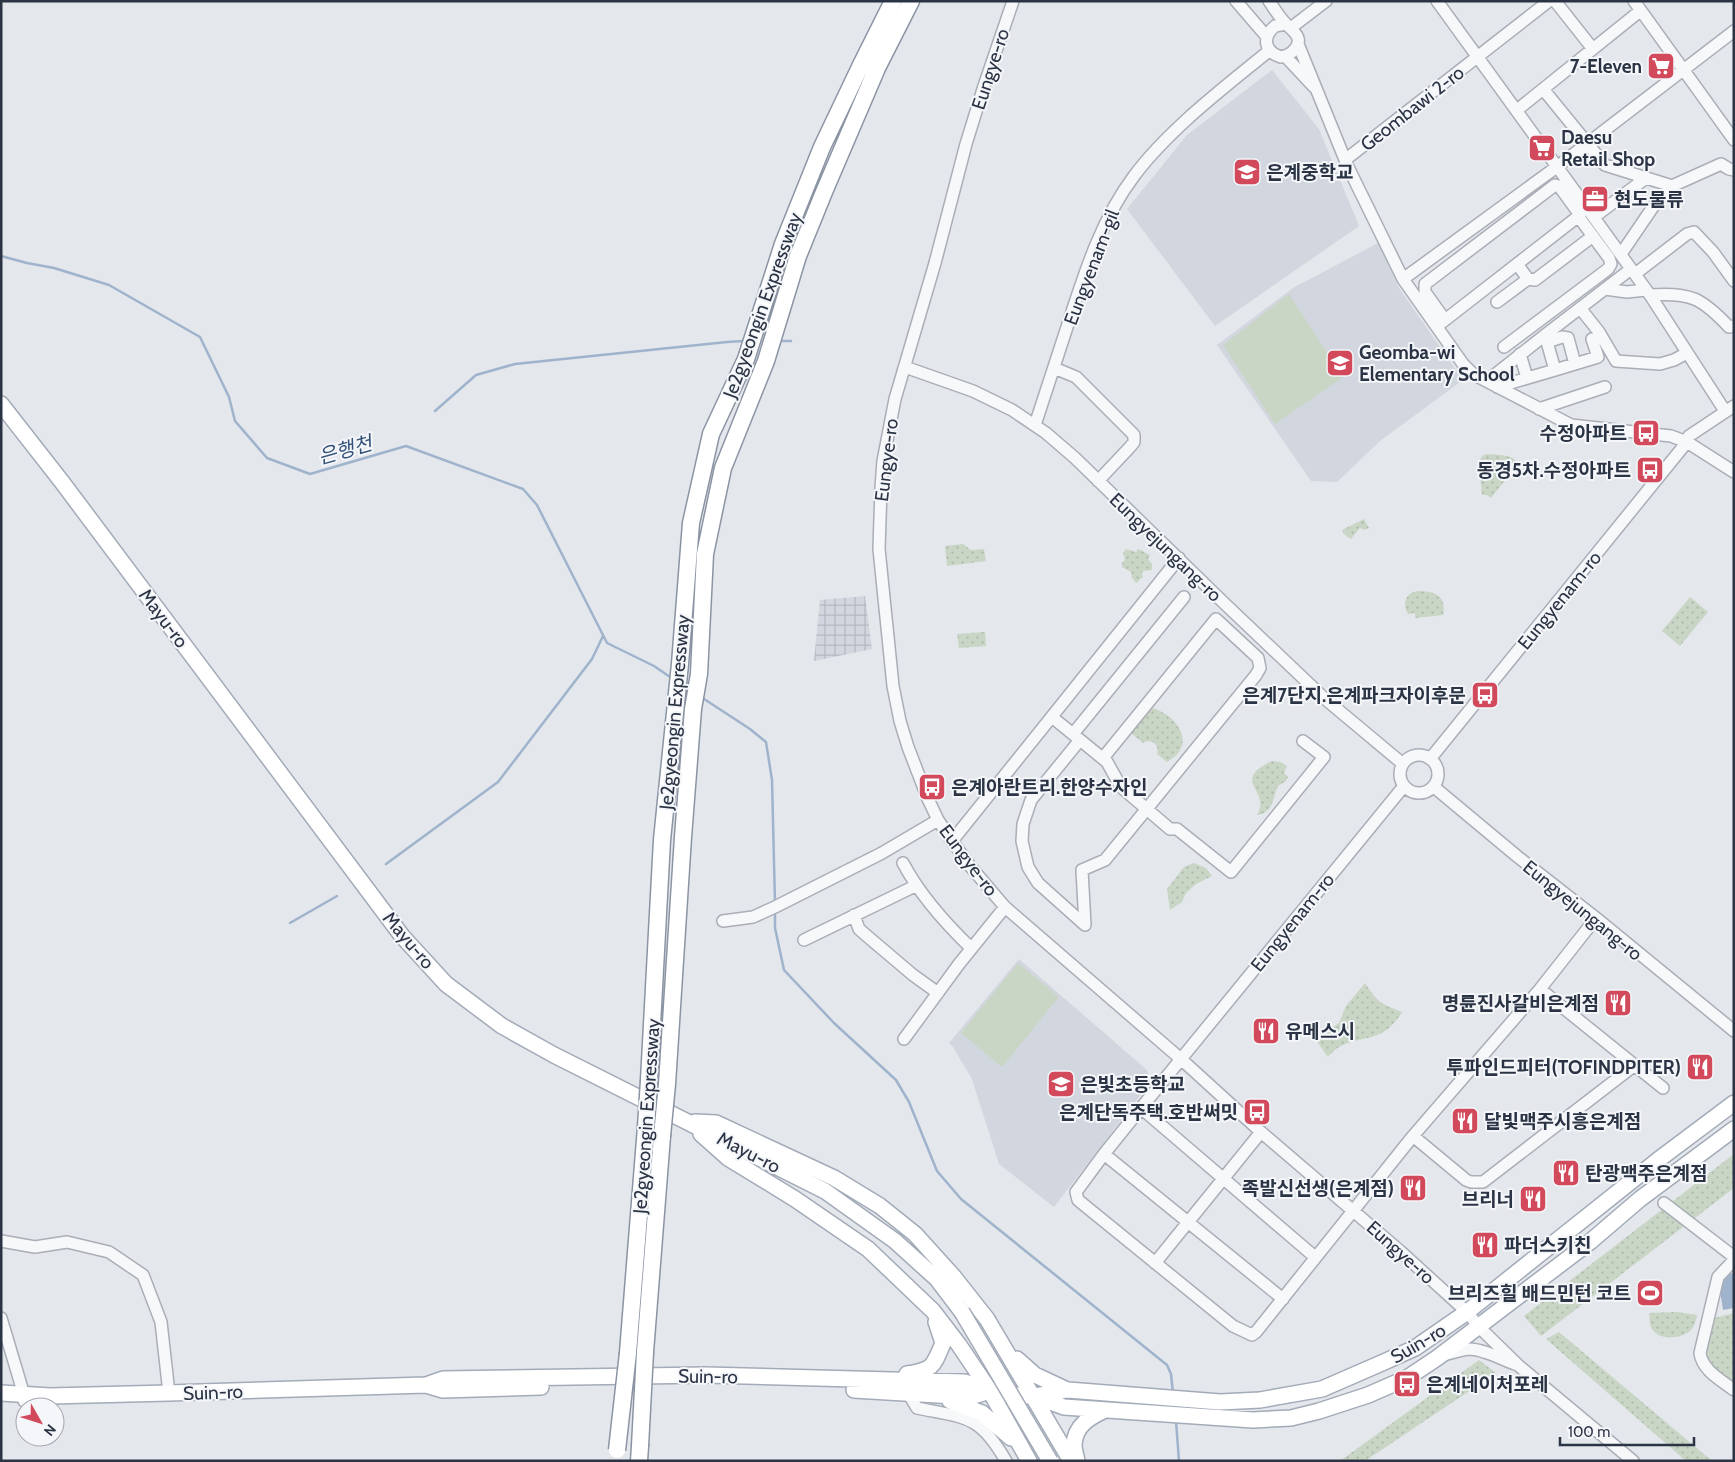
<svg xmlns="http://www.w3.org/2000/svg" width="1735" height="1462" viewBox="0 0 1735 1462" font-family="Cabin,'Noto Sans KR',sans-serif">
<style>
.built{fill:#d2d6de}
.industrial{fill:url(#industrial-grid)}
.grass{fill:#c9d6c5}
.park{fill:url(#park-dots)}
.water{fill:#9fb4cc}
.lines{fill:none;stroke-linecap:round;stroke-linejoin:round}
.stream{stroke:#9fb4cc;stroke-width:2.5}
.minor-casing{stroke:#a9aeb7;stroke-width:14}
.major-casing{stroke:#a3abb8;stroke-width:18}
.highway-casing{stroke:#8b94a3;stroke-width:19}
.minor{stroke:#f7f8fa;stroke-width:11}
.major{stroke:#fff;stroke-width:15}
.highway{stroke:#fff;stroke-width:16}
.major-bridge-casing{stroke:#a3abb8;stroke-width:18;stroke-linecap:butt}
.highway-bridge-casing{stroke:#8b94a3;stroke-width:19;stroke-linecap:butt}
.major-bridge{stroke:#fff;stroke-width:15}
.highway-bridge{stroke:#fff;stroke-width:16}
.labels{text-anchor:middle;stroke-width:4;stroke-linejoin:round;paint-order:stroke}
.poi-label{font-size:19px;font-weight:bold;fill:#2b3445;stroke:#f4f6f9;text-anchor:start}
.street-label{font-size:19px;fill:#2b3445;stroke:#f4f6f9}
.water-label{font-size:20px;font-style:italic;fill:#34527a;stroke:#f4f6f9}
</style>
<defs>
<pattern id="industrial-grid" width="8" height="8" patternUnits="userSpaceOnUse" patternTransform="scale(1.25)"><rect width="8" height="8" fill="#d2d6de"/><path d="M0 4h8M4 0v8" fill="none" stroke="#b4b8c0"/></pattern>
<pattern id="park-dots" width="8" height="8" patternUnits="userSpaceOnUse" patternTransform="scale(1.25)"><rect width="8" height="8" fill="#c9d6c5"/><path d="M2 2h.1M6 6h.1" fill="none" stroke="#adb8ab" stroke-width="1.8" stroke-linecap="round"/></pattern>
</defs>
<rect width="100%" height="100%" fill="#e4e7ec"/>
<path class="built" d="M1272,70L1319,129L1359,226L1215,326L1127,209L1187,135Z
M1378,243L1399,288L1463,380L1380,441L1337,482L1311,481L1217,345L1293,288Z
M1019,959L1147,1070L1149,1076V1081L1146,1088L1054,1207L999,1164L972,1079L953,1047L949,1043Z"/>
<path class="industrial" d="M865,596L872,649L814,661L820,600Z"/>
<path class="grass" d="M1289,294L1343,377L1275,424L1223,345Z
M1018,963L1059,997L1002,1067L961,1033Z"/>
<path class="park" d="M1487,454C1497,455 1514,454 1518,464L1491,498L1487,495H1482L1479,462L1482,456Z
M1364,519L1369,528L1364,530L1360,528L1351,539L1344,534L1342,530Z
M963,544L971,550L984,549L986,561L947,566L945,546Z
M1126,549L1136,552L1138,549L1143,551L1144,552L1150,555L1148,559L1152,564V570L1143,571L1142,574L1143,577L1136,583L1132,578L1131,572L1122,567V563L1125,560L1123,553Z
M1418,591C1435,591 1447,596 1443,615L1415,618V613L1408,614C1402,604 1405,593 1418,591Z
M1690,597L1708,612L1680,646L1662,631Z
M985,632L986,646L959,648L957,634Z
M1148,707C1175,712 1200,744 1167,762L1157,754C1160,745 1152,738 1143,743L1129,731Z
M1272,761L1280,762L1287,766L1284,773L1288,777L1286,781L1278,786C1272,799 1274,812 1257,815C1272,790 1229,781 1272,761Z
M1194,863L1206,868L1212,876L1196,884L1186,893L1182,902L1170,910L1167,889L1184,867Z
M1365,983C1378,1003 1380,1003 1402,1012C1379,1051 1351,1029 1328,1057L1311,1033L1333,1027L1339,1023L1346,1006Z
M1734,1154V1188L1541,1336L1524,1316Z
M1677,1312L1697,1315C1696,1320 1695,1325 1691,1330C1683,1339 1659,1341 1652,1329C1649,1324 1650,1318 1649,1313Z
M1734,1313V1381L1732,1389L1700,1358L1707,1320Z
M1559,1332L1712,1461H1686L1546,1339Z
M1479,1360L1496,1373L1365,1461H1340Z"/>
<path class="water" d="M1734,1273V1308L1723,1310L1718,1277Z"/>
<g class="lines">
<path class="stream" d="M1,256L27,263L54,268L109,285L200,337L229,397L235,421L267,458L310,474L406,446L523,489L537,505L607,643L654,666L673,679
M777,341H791
M435,411L476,375L515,364L727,342L744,341
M701,697L750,729L766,742L772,780L775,904
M386,864L498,782L592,659L603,636
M775,912V928L784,970L834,1023L896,1080L909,1102L937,1171L961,1199L1167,1365L1171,1374L1173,1393
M290,923L337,896
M1176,1421L1179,1461"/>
<g class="minor-casing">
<path id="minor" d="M1013,1L983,89L966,144L935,263L895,399L883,461L881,488L879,549L893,686L900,721L908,747L928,799L938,820L952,841L970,866L1005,907L1182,1060L1261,1132L1400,1251L1467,1312L1479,1327L1519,1366L1633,1461
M1236,1L1267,37
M1269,1C1274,8 1279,17 1286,24C1293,31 1304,38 1295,49C1291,54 1287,56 1281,57C1264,52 1262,37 1275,26L1286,24
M1437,1L1650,295L1725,411
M1555,1L1593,49
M1634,1L1734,140
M1292,27L1326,1
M1298,44L1348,167L1403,279L1463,364L1473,374L1571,425L1671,436L1687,442L1734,472
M1285,56L1314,87
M1543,89L1605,165L1672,186L1721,164L1729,169L1734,170
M1517,110L1640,11
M1345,160L1549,1
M1594,217L1646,178
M1621,254L1657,201L1672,186
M1635,274L1687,234L1694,232L1713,252L1734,281
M1403,279L1558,166L1734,31
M1528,279L1535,280L1593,236
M1605,289L1627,292L1646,290
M1650,295C1690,292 1702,298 1729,327L1734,326
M1497,302L1528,279L1517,264
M1580,308L1599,332L1616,361L1660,364L1674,360L1687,353
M1437,326L1445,320L1580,215L1559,186L1555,185L1425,284V292L1445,320
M1545,335L1555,370L1598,357L1592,339
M1547,342L1562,337L1568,338L1575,364
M1504,347L1608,269L1611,264L1609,258L1578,216
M1520,354L1527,378
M905,367L973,391L1012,410L1046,433L1075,458L1224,603L1324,698L1403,764
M1054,368L1076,377L1134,435V442L1130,447L1098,481
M1487,381L1545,335L1631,269
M1497,387L1555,370
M1539,409L1605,387
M1035,425C1046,391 1057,358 1068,324C1085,272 1101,220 1134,176C1169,129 1225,87 1270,50
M1052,717L1107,762L1121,787L1170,829H1177L1231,872L1324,757L1303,741
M1073,734L1184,597
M1080,740L1031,800L1023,824L1022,841L1028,867L1038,883L1085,925
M1400 774a19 19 0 1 1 38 0a19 19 0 1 1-38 0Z
M1430,759L1687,442L1689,436L1734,406
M1404,786L1141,1108L1104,1154L1076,1192L1078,1200L1089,1209L1233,1326L1252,1335L1256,1332L1413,1136L1540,989L1596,918
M1434,787L1518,857L1596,918L1734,1031
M952,841L1179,558
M903,863C920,895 945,923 971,948
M854,915L859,929L867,936L913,975L938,993
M723,921L753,917L775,907L882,853L938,820
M1085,925L1082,870L1105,860L1256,675L1260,668L1258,658L1216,619L1103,758
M804,940L915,886
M1540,989L1663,1088
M904,1039L959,964L1005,907
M1141,1108L1315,1257
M1413,1136L1466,1180L1471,1182H1483L1635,1065
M1104,1154L1283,1299
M1664,1203L1734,1257
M1,1241L35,1247L67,1242L109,1252L143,1275L161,1322L169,1393
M1734,1260L1718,1277L1700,1353C1702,1370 1721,1380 1734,1390
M1155,1263L1261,1132
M1,1318L24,1395V1401
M1444,1355C1452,1353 1460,1350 1468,1349C1484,1349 1501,1359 1515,1364
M908,1393L917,1408C966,1418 979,1414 1006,1461"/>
</g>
<g class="major-casing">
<path id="major" d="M1,404L62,482L402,936L446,984L502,1026L554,1055L825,1191L895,1241L937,1279L962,1312
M695,1122L716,1123L834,1178L880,1206L915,1234L953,1276L987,1319L1071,1461
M701,1134L728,1158L795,1199L868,1249L933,1311L959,1345L990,1391L1029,1461
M1017,1359L1035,1375L1067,1390
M907,1374C933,1370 933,1367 943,1343L936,1322
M426,1385L443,1390L541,1387
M854,1390L970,1397L990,1391
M1,1393L50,1396L169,1393L426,1385L443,1379L706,1375L965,1382C986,1389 1012,1397 1034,1396C1045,1395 1056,1391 1068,1390L1220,1402L1260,1400L1322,1389L1384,1362L1415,1348L1467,1312L1658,1160L1734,1103
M1034,1396L1064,1407L1253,1420L1291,1418L1319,1411L1368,1395L1407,1378L1437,1358L1591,1241L1640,1199L1734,1129
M950,1401L982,1413L1011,1438
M1077,1461C1076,1456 1074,1449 1074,1445C1075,1425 1090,1417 1105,1410"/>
</g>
<g class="highway-casing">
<path id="highway" d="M649,1080L662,840L680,664L691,523L711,434L746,359L783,244L822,147L861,65L893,1
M667,1084L683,837L693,709L699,674L705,554L723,468L766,361L798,256L824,192L877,68L911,1
M645,1352L662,1136
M628,1353L646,1127
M639,1461L640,1446"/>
</g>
<use href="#minor" class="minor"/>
<use href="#major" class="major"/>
<use href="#highway" class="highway"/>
<g class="major-bridge-casing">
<path id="major-bridge" d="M962,1312L1050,1461"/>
</g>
<g class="highway-bridge-casing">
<path id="highway-bridge" d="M646,1127L649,1080
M662,1136L667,1084
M640,1446L645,1352
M617,1450L628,1353"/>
</g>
<use href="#major-bridge" class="major-bridge"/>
<use href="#highway-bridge" class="highway-bridge"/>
</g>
<defs>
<g id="supermarket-square" transform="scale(1.4375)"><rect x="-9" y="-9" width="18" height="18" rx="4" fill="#d1495b" stroke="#f4f6f9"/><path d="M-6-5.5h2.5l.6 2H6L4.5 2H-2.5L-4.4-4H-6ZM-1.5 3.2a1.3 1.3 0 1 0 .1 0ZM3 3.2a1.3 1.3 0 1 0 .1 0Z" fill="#fff"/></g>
<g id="school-square" transform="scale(1.4375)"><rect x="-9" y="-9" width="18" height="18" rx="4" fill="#d1495b" stroke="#f4f6f9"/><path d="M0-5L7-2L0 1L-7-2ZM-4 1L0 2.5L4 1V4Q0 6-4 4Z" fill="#fff"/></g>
<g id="office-square" transform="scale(1.4375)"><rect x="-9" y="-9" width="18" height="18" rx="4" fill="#d1495b" stroke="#f4f6f9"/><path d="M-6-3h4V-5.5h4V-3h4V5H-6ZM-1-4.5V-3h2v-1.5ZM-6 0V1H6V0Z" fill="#fff"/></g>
<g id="bus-square" transform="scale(1.4375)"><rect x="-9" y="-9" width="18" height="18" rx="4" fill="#d1495b" stroke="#f4f6f9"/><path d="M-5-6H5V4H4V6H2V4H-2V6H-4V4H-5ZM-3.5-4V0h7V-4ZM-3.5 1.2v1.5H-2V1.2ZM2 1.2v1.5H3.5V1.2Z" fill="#fff"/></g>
<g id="restaurant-square" transform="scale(1.4375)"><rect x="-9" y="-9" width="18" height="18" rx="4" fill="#d1495b" stroke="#f4f6f9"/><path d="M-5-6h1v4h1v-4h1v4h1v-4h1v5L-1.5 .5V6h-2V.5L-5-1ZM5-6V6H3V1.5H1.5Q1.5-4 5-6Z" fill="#fff"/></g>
<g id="stadium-square" transform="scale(1.4375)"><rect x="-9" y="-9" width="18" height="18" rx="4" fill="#d1495b" stroke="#f4f6f9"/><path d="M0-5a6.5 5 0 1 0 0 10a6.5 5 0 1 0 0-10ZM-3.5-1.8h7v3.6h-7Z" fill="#fff"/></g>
</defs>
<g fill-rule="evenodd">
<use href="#supermarket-square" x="1661" y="66"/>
<use href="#supermarket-square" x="1542" y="148"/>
<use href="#school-square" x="1247" y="172"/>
<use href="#office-square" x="1595" y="199"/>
<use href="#school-square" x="1340" y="363"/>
<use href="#bus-square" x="1646" y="433"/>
<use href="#bus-square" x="1650" y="470"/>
<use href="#bus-square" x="1485" y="695"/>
<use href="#bus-square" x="932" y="787"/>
<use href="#restaurant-square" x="1618" y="1003"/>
<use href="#restaurant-square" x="1266" y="1031"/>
<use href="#restaurant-square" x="1700" y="1067"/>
<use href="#school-square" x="1061" y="1084"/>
<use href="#bus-square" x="1257" y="1112"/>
<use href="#restaurant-square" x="1465" y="1121"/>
<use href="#restaurant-square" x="1566" y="1173"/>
<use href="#restaurant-square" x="1413" y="1188"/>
<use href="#restaurant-square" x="1533" y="1199"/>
<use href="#restaurant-square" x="1485" y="1245"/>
<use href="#stadium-square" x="1650" y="1293"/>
<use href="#bus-square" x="1407" y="1384"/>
</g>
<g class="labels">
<g class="poi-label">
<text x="1642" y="73" text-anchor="end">7-Eleven</text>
<text x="1561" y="144">Daesu<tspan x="1561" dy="22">Retail Shop</tspan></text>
<text x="1266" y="179">은계중학교</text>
<text x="1614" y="206">현도물류</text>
<text x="1359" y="359">Geomba-wi<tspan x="1359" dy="22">Elementary School</tspan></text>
<text x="1627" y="440" text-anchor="end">수정아파트</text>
<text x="1631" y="477" text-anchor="end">동경5차.수정아파트</text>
<text x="1466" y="702" text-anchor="end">은계7단지.은계파크자이후문</text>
<text x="951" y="794">은계아란트리.한양수자인</text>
<text x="1599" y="1010" text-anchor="end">명륜진사갈비은계점</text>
<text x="1285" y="1038">유메스시</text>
<text x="1681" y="1074" text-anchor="end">투파인드피터(TOFINDPITER)</text>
<text x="1080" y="1091">은빛초등학교</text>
<text x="1238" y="1119" text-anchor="end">은계단독주택.호반써밋</text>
<text x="1484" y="1128">달빛맥주시흥은계점</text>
<text x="1585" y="1180">탄광맥주은계점</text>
<text x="1394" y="1195" text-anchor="end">족발신선생(은계점)</text>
<text x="1514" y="1206" text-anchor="end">브리너</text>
<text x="1504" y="1252">파더스키친</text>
<text x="1631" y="1300" text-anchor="end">브리즈힐 배드민턴 코트</text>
<text x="1426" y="1391">은계네이처포레</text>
</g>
<g class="street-label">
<text transform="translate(990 69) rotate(-72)" y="7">Eungye-ro</text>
<text transform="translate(1412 108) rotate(-38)" y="7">Geombawi 2-ro</text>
<text transform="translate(1091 267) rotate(-69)" y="7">Eungyenam-gil</text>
<text transform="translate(762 305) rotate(-70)" y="7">Je2gyeongin Expressway</text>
<text transform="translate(886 460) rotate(-83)" y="7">Eungye-ro</text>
<text transform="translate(1166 547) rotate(44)" y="7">Eungyejungang-ro</text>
<text transform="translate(1559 600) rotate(-51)" y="7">Eungyenam-ro</text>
<text transform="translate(164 618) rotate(53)" y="7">Mayu-ro</text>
<text transform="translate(674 712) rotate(-85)" y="7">Je2gyeongin Expressway</text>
<text transform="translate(969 860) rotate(53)" y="7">Eungye-ro</text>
<text transform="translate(1583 910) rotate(39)" y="7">Eungyejungang-ro</text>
<text transform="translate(1292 922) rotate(-51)" y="7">Eungyenam-ro</text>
<text transform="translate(409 940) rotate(50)" y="7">Mayu-ro</text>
<text transform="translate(646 1116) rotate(-86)" y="7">Je2gyeongin Expressway</text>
<text transform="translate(749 1152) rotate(27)" y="7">Mayu-ro</text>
<text transform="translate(1401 1252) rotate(42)" y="7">Eungye-ro</text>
<text transform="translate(1418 1343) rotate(-30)" y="7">Suin-ro</text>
<text transform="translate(708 1376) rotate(1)" y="7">Suin-ro</text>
<text transform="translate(213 1392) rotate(-2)" y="7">Suin-ro</text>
</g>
<g class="water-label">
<text transform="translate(345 450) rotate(-16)" y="7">은행천</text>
</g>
</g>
<rect width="1735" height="1462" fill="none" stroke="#2b3445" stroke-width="5"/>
<g transform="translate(40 1422) rotate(129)"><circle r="24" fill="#f4f6f9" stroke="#a4a8b1"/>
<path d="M0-4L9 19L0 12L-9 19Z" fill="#d1495b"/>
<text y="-8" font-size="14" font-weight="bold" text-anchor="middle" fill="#2b3445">N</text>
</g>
<path d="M1560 1437v8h134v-8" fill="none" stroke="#2b3445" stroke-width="2.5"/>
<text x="1568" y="1437" font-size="15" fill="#2b3445" stroke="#f4f6f9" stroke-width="4" paint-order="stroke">100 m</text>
</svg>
